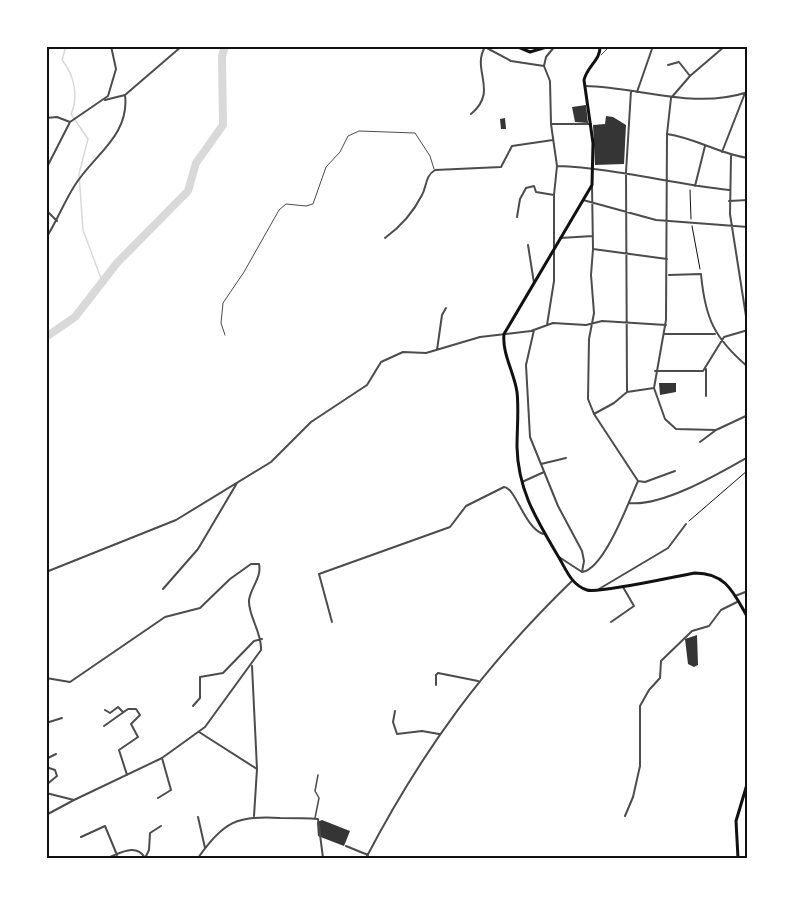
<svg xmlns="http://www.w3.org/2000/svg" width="794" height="905" viewBox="0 0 794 905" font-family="Roboto,sans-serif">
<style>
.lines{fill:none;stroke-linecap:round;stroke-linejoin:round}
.stream{stroke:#d9d9d9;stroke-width:1.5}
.river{stroke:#d9d9d9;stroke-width:8}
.building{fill:#353535}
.path{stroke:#111;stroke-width:1}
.service{stroke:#4c4c4c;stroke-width:1}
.pedestrian{stroke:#4c4c4c;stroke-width:1.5}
.minor{stroke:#4c4c4c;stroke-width:2}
.tertiary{stroke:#4c4c4c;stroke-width:2}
.secondary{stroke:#111;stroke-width:3}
.neatline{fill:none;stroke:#111;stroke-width:2}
</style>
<rect width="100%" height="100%" fill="#fff"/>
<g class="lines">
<path class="stream" d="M66,46L62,60C74,74 79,97 71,114L88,139L79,174L83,230L102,281"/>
<path class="river" d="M46,337L75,317L117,263L188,191L196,163L223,125L222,56L225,46"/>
</g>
<path class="building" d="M586,105L588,123L575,122L572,107Z
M606,116L613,117L626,125L624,164L595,165L593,125L605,124Z
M505,118L506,129H501L500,119Z
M659,383H676V392L660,395Z
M697,635L698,665L694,667L688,664L685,639Z
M322,820L350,831L344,846L318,836L317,822Z"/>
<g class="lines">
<path class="path" d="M690,190L691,219
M692,226L700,269
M689,521L748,470"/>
<path class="service" d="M601,55L610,46
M225,335L221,323L223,303L244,272L279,210L286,204L306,206L313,204L326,167L340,152L348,136L359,131L415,133L430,156L434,169"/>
<path class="pedestrian" d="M315,818L319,798L315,791L318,775"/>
<path class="minor" d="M725,46L690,76L671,98L667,134L666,320L654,388L665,419L676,429L716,430L748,415
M46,50L49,47
M668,65L679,62L690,76
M585,86C640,87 693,110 748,92
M637,92L653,46
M105,100L125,95L182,46
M471,114C499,91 471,70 485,47L511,61L544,66
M551,124H591
M667,134C696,138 719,154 748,158
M722,152L745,93
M731,156L730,214L748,329
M557,166C616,168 671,184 729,190
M592,185L593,249L591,275L594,313L589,339L588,399L594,414L638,481
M695,186L705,146
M583,200L656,220L748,227
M729,201L748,200
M46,210L57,221
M517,217L520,199L526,188L534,186L536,192L554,195
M46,238C57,221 64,202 75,185C94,155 130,135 125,95
M385,238C400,227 414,211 422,195C427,186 425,176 435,170L501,167L512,146L553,140
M560,238L593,236
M528,245L534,283
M593,249L667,259
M669,275L701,274C705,318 714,338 748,367
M547,325L554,281V195L557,166L551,124L550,81L544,66L546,57L555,46
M534,330L526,365L530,437L558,506L582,551L584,561L582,572
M665,334H715
M437,350L442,315L446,308
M655,371H703L724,337L748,330
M627,392L626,172L631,91
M706,396V369
M594,414L614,403L627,392L654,388
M700,442L716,430
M541,464L566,458
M638,481L645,482L675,471
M522,482L544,472
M629,503C662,507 718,474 748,457
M559,557L582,572C604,570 629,501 638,481
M46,572L176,520L271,462L311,422L367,385L381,362L403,352L426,353L480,337L531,331L553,323L586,325L602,321L666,325
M163,589L198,549L237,483
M599,589L668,548L686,524
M735,596L748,591
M332,622L319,574L450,527L466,506L504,487C516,488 524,527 543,534
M611,622L634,606L623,587
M252,666L257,769L254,816
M46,678L70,682L165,617L200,608L230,579L251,564H259C262,577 251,587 249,600C248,616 262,632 261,650L205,727L162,758L74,800L46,793
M436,685V675L438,673L478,681
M193,706L200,698V677L223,673L254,641L262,639
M105,710L110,713L118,707L123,712
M395,711L393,722L397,734L422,731L439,734
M46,723L62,718
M104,726L128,709H136L140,715L131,724L138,737L119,750L127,775
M199,732L257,769
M46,759L56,754
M46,767L55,770L57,776L46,785
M158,798L171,790L162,758
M46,815L74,800
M625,816L633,797L640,766V706L649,690L660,678L661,661L692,631L709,626L721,610L737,602
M198,817L205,848
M81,837L105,826L117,855
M346,846L368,855
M107,858C121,853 136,843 145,858
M145,858L149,850L150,833L161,826
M198,858C223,822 237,815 280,818C293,818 306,818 318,819L323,858
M366,858C423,749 484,666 573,580"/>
<path class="tertiary" d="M46,118L57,117L70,122
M46,169L70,122L108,96L116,69L111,46"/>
<path class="secondary" d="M516,46L530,52L550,46
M600,46C601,60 587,66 584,80L593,143L592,185L504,334C502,354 514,372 517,392C519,410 517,428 517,447C518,491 537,520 558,556C566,569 571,585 587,590C599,594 677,576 695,573C727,573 734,594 748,618
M738,858L736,821L748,781"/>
</g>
<rect width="794" height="905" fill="none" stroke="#ffffff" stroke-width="96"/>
<rect x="48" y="48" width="698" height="809" class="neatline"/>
</svg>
